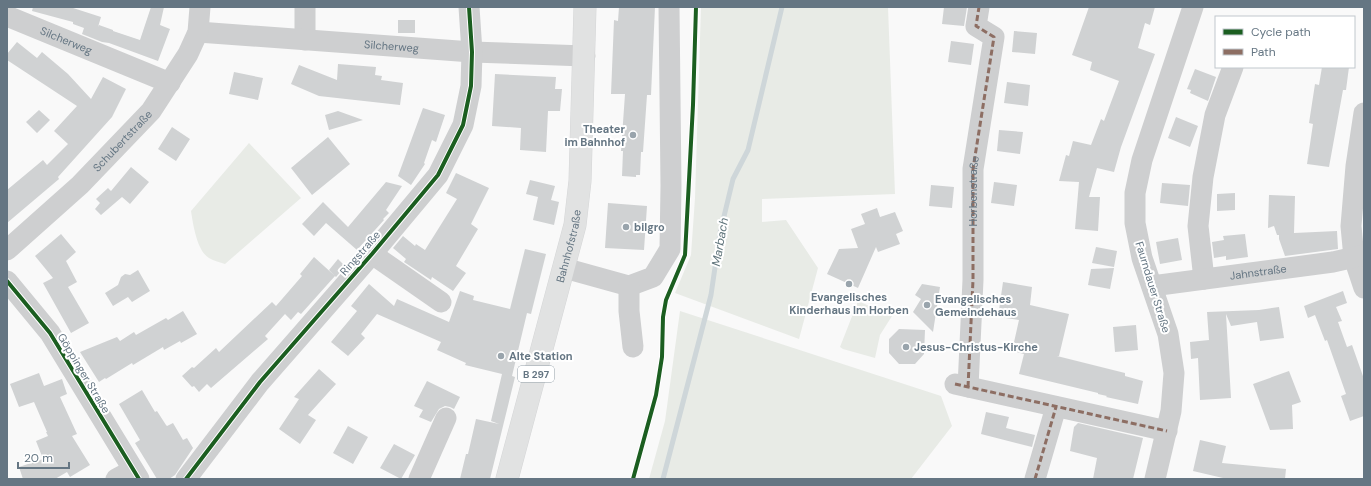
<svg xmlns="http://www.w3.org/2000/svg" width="1371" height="486" viewBox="0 0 1371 486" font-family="'DM Sans',sans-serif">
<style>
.green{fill:#e8ebe6}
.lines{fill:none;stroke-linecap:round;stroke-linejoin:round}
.stream{stroke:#ced6d9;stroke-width:5}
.building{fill:#d0d2d3}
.major-casing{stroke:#d5d6d7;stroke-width:23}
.minor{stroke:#cecfd0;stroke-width:21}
.major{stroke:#e1e2e2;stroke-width:22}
.quiet{stroke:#8d6e63;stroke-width:3;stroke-dasharray:6 3;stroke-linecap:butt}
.cycleway-casing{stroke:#fff;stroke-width:6}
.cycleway{stroke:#1b5e20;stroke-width:4}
.poi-dot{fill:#99a4ac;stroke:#fff;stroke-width:1.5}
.labels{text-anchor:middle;stroke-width:4;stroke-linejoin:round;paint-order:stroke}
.shield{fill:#fff;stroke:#939fa8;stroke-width:1}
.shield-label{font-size:10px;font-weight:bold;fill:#657683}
.street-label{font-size:11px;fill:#657683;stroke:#fff}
.poi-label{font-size:11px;font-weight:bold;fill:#657683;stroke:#fff;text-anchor:start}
.water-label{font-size:12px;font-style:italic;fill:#60757c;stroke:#fff}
</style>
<rect width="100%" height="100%" fill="#f9f9f9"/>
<path class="green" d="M701,7H888L895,194L762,199V222L786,220L818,268L799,339L675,293L691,255L695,198Z
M249,143L301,198L225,264C220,262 214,261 209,258C197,251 193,224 191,211Z
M858,301L892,316L880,335L875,358L843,349L840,347Z
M680,311L941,396L952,426L911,479H649L665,421Z"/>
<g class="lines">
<path class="stream" d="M663,479L711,295L720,233L733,179L748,150L782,7"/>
</g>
<path class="building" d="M33,7H70L101,17L98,27L99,25L113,30V31L140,40L151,7H164L160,25L170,29L158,61L109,43L102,42L82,34L84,28L73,24V22L32,11Z
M619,7H655L651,95H647L643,152H641L640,175H636V177L622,176L623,151H621L625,94H611L614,20L618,21Z
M944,7H967L964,26L942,24Z
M1089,7H1155L1150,25L1145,23L1138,48L1155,54L1121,147L1114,172L1097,168L1089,197H1100L1098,231L1075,229L1079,182L1059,181L1066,155L1069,156L1073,141L1091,145L1101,119L1104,121L1119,81L1090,70L1092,62L1072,55Z
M398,20H415V33H398Z
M1014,31L1037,33L1035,54L1012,52Z
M951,41L974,44L971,65L948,62Z
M17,42L37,58L42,52L68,74L91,99L103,77L126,89L112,117L58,177L59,179L7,223V190L43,160L47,165L68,144L54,131L77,106L7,60V54Z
M338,64L376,67L375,75L382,76L381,80L403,83L400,105L319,96L291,84L299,65L337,80Z
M1322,67H1349L1346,90H1343L1329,167L1307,164L1313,124L1309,123L1315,84L1319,85Z
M1195,69L1216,77L1208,101L1190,93L1191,90L1187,89Z
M234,72L263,78L258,100L229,94Z
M495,74L556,77L555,89H562L560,111H548L546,152L520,150L521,128L492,126Z
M1007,82L1030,85L1028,106L1004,103Z
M423,108L445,115L436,142L432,140L424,163L425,164L411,185L398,176Z
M39,110L50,120L37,133L26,122Z
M338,111L363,120L329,130L325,115Z
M1176,117L1198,126L1190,147L1168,138Z
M172,127L190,139L176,161L158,149Z
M999,130L1023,132L1020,154L997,151Z
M328,137L350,164L312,195L291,168Z
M131,167L149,182L130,204L122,197L101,215L95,209L100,203L96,199L108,188L111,191Z
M456,173L489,188L471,224L478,229L456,266L466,273L453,291L432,277L431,280L404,262L406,259L393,248L403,236L415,246L416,244L425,250L457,199L446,193Z
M530,180L555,186L551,200L559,202L554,225L533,220L538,197L526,194Z
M386,182L402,186L386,210L389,213L383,219L384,220L357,250L326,223L314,236L302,224L323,202L348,227Z
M994,182L1017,185L1014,206L991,203Z
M1162,183L1190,185L1188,206L1160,203Z
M931,185L954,187L952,208L929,206Z
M1235,193V210L1217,211V194Z
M1269,195L1295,196L1294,233L1337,231L1338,249L1285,256L1279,239V235H1277L1274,226L1268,228Z
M608,203L647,206L644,250L605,248Z
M877,208L880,217L895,212L903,231L896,234L900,244L878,252L876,247L858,288L827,274L839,249L858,248L851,229L865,224L861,214Z
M61,234L76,252L66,261L77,282L68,287L89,323L71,333L43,283L53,278L35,256Z
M1245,234L1248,257L1226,260V256L1214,258L1212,242L1224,240L1223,236Z
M1178,238L1182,260L1160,264L1156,242Z
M1096,247L1117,251L1114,267L1092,263Z
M525,249L546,254L531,314L527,313L512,376L515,377L490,479H460L466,454H468L476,419L499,424L491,421L502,374L465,365L466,363L437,350L441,342L377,314L361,334L365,338L348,356L331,342L357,311L351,306L369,284L394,306L397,299L449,322L460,291L474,296L473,300L510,309Z
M314,257L335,276L301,314L298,312L291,320L285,314L265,336L268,339L211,388L207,384L199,392L194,386L192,387L182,376L192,367L194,368L216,348L219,352L272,302L276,306L302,276L300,274Z
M338,259L345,266L336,277L329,270Z
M1114,268L1110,289L1088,285L1091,269Z
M138,270L150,291L132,302L128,297L113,306L105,293L118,285L121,277L125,274L130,275Z
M1003,282L1032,287L1030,305L1069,314L1059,356H1057L1125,373V376L1143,381L1138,404L1106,397L1107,396L1098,394V393L1019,374L1024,354L1012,351L1019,320L998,317Z
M922,284L940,287L933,332L913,312L921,299L915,295Z
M1343,291L1347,303L1336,307L1342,321L1338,322L1347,347L1352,345L1364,379V416L1350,421L1341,396L1346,394L1327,340L1325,341L1315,315L1308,318L1304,306Z
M1279,307L1284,338L1260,341L1257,322L1231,326L1226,314L1231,398L1200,400L1198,358L1191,359L1190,342L1209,340L1207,312L1259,310Z
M183,311L197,334L181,343L180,341L164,350L163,347L133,365L132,363L106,379L105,378L99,382L80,352L117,337L120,341L134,332L136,335L166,318L168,320Z
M1136,325L1138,350L1115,352L1113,327Z
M899,329L925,330L924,354L915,364H899L889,353V339Z
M319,369L336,384L308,415L316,420L300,444L279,429L299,399L294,397Z
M1289,371L1301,402L1292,405L1293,429L1270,430L1253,384Z
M39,373L44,386L62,379L67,394L60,397L77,434L72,436L90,465L70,477L67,472L55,479H23L19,467L43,459L36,441L48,436L46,432H47L34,402L19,407L10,384Z
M427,381L460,397L454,409L450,407L445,406L439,409L431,422L419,417L423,410L414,406Z
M142,390L155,412L157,411L166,425L167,426L173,423L183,440L187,438L193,448L175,475L169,479H157L135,443L140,440L119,404Z
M986,412L1009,417L1006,428L1035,435L1032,447L981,434Z
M1078,423L1143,438L1133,479H1093L1097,458L1070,451L1074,427Z
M348,426L368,437L353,464L333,453Z
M1200,440L1226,446L1222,463L1286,469L1285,479H1237L1223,478L1193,471Z
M394,444L415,455L401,479L380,468Z"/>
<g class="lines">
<g class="major-casing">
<g id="major">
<path id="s6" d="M507,479L575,225L580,181L585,7"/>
</g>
</g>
<g class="minor">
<path d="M305,7V40"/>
<path id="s1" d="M7,16L170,83"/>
<path id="s2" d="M198,32L472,52L585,56"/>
<path d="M1364,113L1356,166L1351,226L1354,258L1364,288"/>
<path id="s3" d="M7,250L80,185L151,111L188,54L198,32L200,7"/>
<path d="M372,254L441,302"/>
<path d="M564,268L629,286L653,277L670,249L671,186L669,7"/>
<path d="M1204,279L1198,226L1203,177L1215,115L1233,67"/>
<path d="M7,281L50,333L139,479"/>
<path d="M629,286V311L633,347"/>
<path id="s4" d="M1152,286L1333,262L1364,255"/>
<path d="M955,384L1167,431"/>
<path id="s5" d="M968,387L973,280V169L994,37L976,26L979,7"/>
<path d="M116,479L133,470"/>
<path d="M186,479L260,382L372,254L438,175L463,125L471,86L472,52L469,7"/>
<path d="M419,479L446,418"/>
<path d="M1035,479L1056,407"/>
<path d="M1155,479L1171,411L1174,373L1168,334L1142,258L1135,223V193L1142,160L1193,7"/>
</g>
<use href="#major" class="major"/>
<path class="quiet" d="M955,384L1167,431
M968,387L973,280V169L994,37L976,26L979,7
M1035,479L1056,407"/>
<g class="cycleway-casing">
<path id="cycleway" d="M7,281L50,333L139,479
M186,479L260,382L372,254L438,175L463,125L471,86L472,52L469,7
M633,479L656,395L662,357L663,317L666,300L685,255L693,105L696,7"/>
</g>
<use href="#cycleway" class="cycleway"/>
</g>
<g class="poi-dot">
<circle cx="633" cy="135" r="4"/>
<circle cx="626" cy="227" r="4"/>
<circle cx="849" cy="284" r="4"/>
<circle cx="927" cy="305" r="4"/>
<circle cx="906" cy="347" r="4"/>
<circle cx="501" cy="356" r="4"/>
</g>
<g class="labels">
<rect class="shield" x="518" y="366" width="36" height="16" rx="3"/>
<g class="shield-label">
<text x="536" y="378">B 297</text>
</g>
<g class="street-label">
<text dy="4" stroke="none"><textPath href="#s1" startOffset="64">Silcherweg</textPath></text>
<text dy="4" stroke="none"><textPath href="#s2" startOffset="194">Silcherweg</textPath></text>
<text dy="4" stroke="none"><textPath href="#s3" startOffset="159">Schubertstraße</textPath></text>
<text dy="4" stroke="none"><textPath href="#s5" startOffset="196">Horbenstraße</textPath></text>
<text dy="4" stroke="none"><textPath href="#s6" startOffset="241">Bahnhofstraße</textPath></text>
<text transform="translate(360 253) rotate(-49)" y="4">Ringstraße</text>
<text dy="4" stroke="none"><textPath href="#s4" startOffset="107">Jahnstraße</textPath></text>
<text transform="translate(1153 287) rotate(73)" y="4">Faurndauer Straße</text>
<text transform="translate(84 373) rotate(59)" y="4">Göppinger Straße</text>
</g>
<g class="poi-label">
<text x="625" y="133" text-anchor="end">Theater<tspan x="625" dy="13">im Bahnhof</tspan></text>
<text x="634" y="231">bilgro</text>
<text x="849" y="301" text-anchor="middle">Evangelisches<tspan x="849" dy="13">Kinderhaus Im Horben</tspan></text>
<text x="935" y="303">Evangelisches<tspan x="935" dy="13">Gemeindehaus</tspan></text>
<text x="914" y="351">Jesus-Christus-Kirche</text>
<text x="509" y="360">Alte Station</text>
</g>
<g class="water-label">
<text transform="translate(720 242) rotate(-80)" y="4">Marbach</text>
</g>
</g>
<rect width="1371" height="486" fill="none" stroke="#657683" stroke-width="16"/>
<rect x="1215" y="16" width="140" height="52" fill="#ffffff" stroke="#c1c8cd"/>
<rect x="1223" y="29" width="20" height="6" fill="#1b5e20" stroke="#c1c8cd"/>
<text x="1251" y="36" font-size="12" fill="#657683">Cycle path</text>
<rect x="1223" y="49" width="20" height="6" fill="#8d6e63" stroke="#c1c8cd"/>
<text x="1251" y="56" font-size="12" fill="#657683">Path</text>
<path d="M18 462v6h51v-6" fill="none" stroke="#657683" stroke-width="2"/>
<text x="24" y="462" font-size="12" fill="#657683" stroke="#ffffff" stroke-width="3" paint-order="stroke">20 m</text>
</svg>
